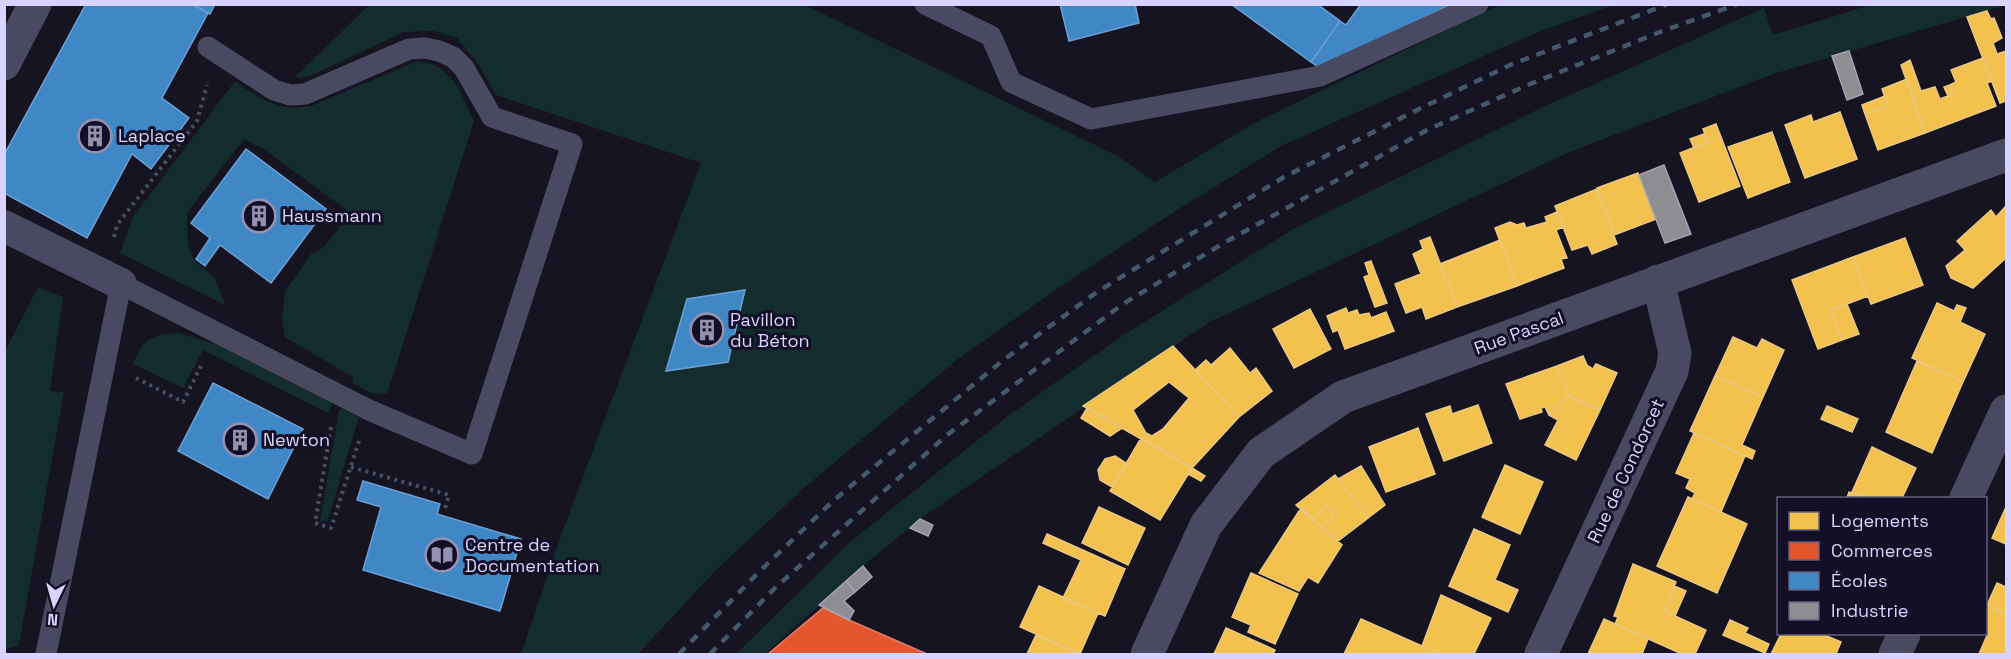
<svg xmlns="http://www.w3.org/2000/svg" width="2011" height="659" viewBox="0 0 2011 659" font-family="'Space Grotesk',sans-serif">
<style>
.green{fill:#132c2d}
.homes{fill:#f2c14e;stroke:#eac783;stroke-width:1.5;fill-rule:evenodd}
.shops{fill:#e4572e;stroke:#e17c6d;stroke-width:1.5}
.schools{fill:#3f88c5;stroke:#6d9fd6;stroke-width:1.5}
.industry{fill:#8d8d92;stroke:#a4a2b3;stroke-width:1.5}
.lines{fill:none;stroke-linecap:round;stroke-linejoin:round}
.path{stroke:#44505f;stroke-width:4;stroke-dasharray:3 4.5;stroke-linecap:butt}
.service{stroke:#4a4962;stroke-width:21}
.pedestrian{stroke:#4a4962;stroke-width:32}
.minor{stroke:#4a4962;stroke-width:33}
.rail{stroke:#43596b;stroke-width:4.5;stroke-dasharray:9 8;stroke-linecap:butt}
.labels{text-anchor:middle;stroke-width:6;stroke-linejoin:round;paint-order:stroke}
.poi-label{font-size:18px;fill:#d9d4ff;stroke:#130f26;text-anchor:start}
.street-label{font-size:18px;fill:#d9d4ff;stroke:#130f26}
</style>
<rect width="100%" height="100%" fill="#161421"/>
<path class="green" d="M369,5H805L1118,156L1155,182L1256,122L1499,5H1614L1543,30L1283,145L1185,205L1070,280L958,359L804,488L715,571L638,654H521L561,535L701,163L496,95L479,65L457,38L434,31L404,32L308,77L294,78Z
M1870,5H2006L1776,73L1567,153L1208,323L920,519L863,566L765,654H736L850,542L1009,415L1122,336L1293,229L1543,107L1764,8L1773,35Z
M417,61C453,64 460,92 474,121L387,394L371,393L352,383L354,378L285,337L282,320L285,292L311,254L324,247L351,213L262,148L244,139L187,213L188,245L194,260L215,278L225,305L120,253L133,217L235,81C262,100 277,111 311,106Z
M38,287L63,297L50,391L64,392L19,645L5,649V351Z
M178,333L233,349L333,403L328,413L203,350L183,388L133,364C144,338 150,335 178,333Z
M342,408L359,417L327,522L320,521L339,411Z"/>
<path class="homes" d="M1987,11L1991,19L1994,18L2002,38L1993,43L1997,54L2006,51V101L2000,103L1967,17Z
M1983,58L1992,81L1987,83L1996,106L1925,133L1901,65L1910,60L1921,91L1935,87L1940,99L1953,94L1950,85L1956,82L1951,70Z
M1907,79L1925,133L1878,150L1865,114L1888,106L1882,89Z
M1950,85L1953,94L1948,96L1944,87Z
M1885,96L1888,106L1865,114L1862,105Z
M1840,112L1857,159L1805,178L1785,125L1811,115L1813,122Z
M1716,124L1740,186L1699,202L1680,153L1708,142L1703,129Z
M1772,132L1790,182L1748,198L1728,147Z
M1704,134L1708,142L1694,148L1690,139Z
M1638,173L1656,219L1614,235L1597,188Z
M1597,189L1617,244L1592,254L1588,245L1572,250L1555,206Z
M2006,206V258L1973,288L1951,278L1946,266L1965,250L1957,241L1991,210L1996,217Z
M1557,212L1563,227L1556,230L1567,258L1561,259L1564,268L1517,286L1495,228L1510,222L1517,225L1524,223L1526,228L1547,222L1545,217Z
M1430,237L1457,307L1426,319L1422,307L1406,313L1395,284L1421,274L1413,254L1423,249L1420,241Z
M1905,238L1923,285L1871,304L1853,257Z
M1500,240L1517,286L1457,307L1440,264Z
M1853,257L1868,296L1831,310L1842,340L1818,349L1792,280Z
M1371,261L1387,303L1375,307L1364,277L1369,275L1365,263Z
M1937,303L1954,311L1957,305L1966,308L1960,322L1985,334L1963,382L1912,358Z
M1847,304L1859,334L1842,340L1831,310Z
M1346,308L1348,313L1357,310L1359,315L1369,313L1371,318L1386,312L1394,331L1345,349L1338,330L1333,332L1327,316Z
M1310,309L1331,349L1294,368L1273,329Z
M1733,337L1757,348L1762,339L1784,350L1763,397L1715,376Z
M1173,346L1239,417L1192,468L1083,406ZM1169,382L1189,398L1163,429L1152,436L1146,433L1133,410Z
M1230,348L1250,373L1256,368L1272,391L1239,417L1195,370L1206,360L1211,365Z
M1583,356L1587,365L1593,369L1596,364L1617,373L1600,410L1569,396L1557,366Z
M1917,361L1963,382L1932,453L1886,432Z
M1557,366L1569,396L1549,415L1545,407L1541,408L1542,412L1520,419L1506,384Z
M1715,376L1763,397L1742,445L1755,451L1752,459L1690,431Z
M1569,396L1600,410L1576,460L1545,445L1558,420L1549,415Z
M1478,405L1492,443L1444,461L1426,414L1450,406L1452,414Z
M1827,406L1858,419L1852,432L1821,419Z
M1087,408L1122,428L1110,436L1081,418Z
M1418,428L1435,474L1386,492L1369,447Z
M1694,433L1745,456L1721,512L1692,499L1695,493L1686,488L1690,479L1676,473Z
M1141,438L1192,468L1160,520L1110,491Z
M1872,447L1916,468L1902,498H1867L1852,492Z
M1115,456L1126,463L1112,487L1100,480L1098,470L1105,459Z
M1505,465L1543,482L1520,534L1482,517Z
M1361,466L1385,505L1368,518L1338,479Z
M1192,468L1205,476L1201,481L1188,474Z
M1335,475L1368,518L1338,541L1322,527L1335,516L1326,506L1312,519L1296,505Z
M1849,492L1864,498H1847Z
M1688,497L1747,524L1717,593L1657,566Z
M1326,506L1335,516L1322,527L1312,519Z
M1099,507L1145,528L1128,565L1082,543Z
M2006,507V544L1992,538Z
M1301,508L1342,545L1318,583L1308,577L1299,591L1259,573Z
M1474,529L1510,545L1495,580L1518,590L1508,612L1449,586Z
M1047,534L1125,569L1105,616L1063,598L1081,560L1043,543Z
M1633,564L1676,582L1664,611L1706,630L1695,654H1682L1615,624L1618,617L1614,616Z
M1251,573L1298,594L1275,644L1248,632L1251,625L1232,617Z
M1997,583L2006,587V614L1987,605Z
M1039,586L1098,613L1080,654L1020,627Z
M1674,586L1686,591L1675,616L1664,611Z
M1441,595L1491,618L1474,654H1440L1422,646Z
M1987,605L2006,614V654H1979L1988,633L1986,632Z
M1361,619L1422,646L1440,654H1344Z
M1604,619L1648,639L1642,654H1588Z
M1730,620L1748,628L1745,633L1769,644L1765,653L1723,635Z
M1226,628L1275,650L1273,654H1214Z
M1781,634H1822L1841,642L1836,654H1771Z
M1036,635L1080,654H1027Z"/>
<path class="shops" d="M823,608L849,620L927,654H768Z"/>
<path class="schools" d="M86,4H192L208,13L162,98L189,118L151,169L132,154L87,238L4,193V155Z
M192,4H215L210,14Z
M1060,4H1135L1139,23L1069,41Z
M1231,4H1317L1340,21L1311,62Z
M1361,4H1452L1320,68L1311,62L1340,21L1346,25Z
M246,149L326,209L271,283L220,245L205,266L196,259L210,238L191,223Z
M745,290L728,362L666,371L687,299Z
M213,383L303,429L268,499L178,451Z
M363,481L440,504L437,514L521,539L500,611L363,570L381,507L357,500Z"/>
<path class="industry" d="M1849,51L1863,94L1847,100L1832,56Z
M1664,165L1691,234L1665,243L1639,175Z
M920,519L933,525L928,536L910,528Z
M863,566L872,577L855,592L846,581Z
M846,581L855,592L844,601L854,611L849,620L819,605Z"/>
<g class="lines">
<path class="path" d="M114,237L117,225L197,121L207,85
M136,378L183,402L203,362
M331,427L315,523L331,528L359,441
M351,467L449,495L445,509"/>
<path class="service" d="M925,4L991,36L1011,82L1091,119L1320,76L1478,4
M46,654L121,284L369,410L472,454L572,144L492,117L464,68L453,57L439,51L425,48L409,49L305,94L290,95L274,90L208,47"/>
<path class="pedestrian" d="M4,226L121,284"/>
<path class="minor" d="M4,64L35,4
M1966,498L2006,411
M1147,654L1206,525L1261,453L1343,397L2006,155
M1541,654L1672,371L1675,353L1658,281
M1895,654L1904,634"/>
<path class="rail" d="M679,654L761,570L834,500L1002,361L1097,292L1284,177L1411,113L1510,65L1668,4
M710,654L776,587L947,435L1123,304L1222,244L1427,130L1530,84L1660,32L1738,4"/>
</g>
<defs>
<g id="building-ring" transform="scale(1.725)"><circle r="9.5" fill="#130f26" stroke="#9591b1" stroke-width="1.5"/><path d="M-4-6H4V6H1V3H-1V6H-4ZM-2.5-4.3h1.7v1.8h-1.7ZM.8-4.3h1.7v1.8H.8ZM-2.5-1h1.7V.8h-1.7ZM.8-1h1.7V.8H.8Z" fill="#9591b1"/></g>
<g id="library-ring" transform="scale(1.725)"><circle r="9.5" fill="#130f26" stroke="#9591b1" stroke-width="1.5"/><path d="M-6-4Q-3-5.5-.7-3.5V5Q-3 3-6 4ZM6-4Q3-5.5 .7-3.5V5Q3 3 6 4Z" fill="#9591b1"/></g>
</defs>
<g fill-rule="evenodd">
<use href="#building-ring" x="95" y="136"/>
<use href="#building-ring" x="259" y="216"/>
<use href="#building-ring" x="707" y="330"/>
<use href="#building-ring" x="240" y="440"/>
<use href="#library-ring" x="442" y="555"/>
</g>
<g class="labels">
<g class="poi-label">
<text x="118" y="142">Laplace</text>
<text x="282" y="222">Haussmann</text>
<text x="730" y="326">Pavillon<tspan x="730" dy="21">du Béton</tspan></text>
<text x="263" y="446">Newton</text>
<text x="465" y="551">Centre de<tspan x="465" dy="21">Documentation</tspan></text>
</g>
<g class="street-label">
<text transform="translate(1519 333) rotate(-20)" y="6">Rue Pascal</text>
<text transform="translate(1626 471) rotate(-65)" y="6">Rue de Condorcet</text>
</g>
</g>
<rect width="2011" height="659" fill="none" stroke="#d9d4ff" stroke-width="12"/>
<rect x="1777" y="497" width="210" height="138" fill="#130f26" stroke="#625e7d" stroke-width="1.5"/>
<rect x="1789" y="512" width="30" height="18" fill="#f2c14e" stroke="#625e7d" stroke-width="1.5"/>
<text x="1831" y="527" font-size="18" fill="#d9d4ff">Logements</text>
<rect x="1789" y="542" width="30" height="18" fill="#e4572e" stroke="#625e7d" stroke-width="1.5"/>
<text x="1831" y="557" font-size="18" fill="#d9d4ff">Commerces</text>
<rect x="1789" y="572" width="30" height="18" fill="#3f88c5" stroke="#625e7d" stroke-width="1.5"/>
<text x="1831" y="587" font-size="18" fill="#d9d4ff">Écoles</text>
<rect x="1789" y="602" width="30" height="18" fill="#8d8d92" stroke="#625e7d" stroke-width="1.5"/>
<text x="1831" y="617" font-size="18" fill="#d9d4ff">Industrie</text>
<g transform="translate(54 605) rotate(185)" stroke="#130f26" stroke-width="4.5" paint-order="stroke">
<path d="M0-4.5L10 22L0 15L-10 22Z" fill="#d9d4ff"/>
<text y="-9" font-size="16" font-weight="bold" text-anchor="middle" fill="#d9d4ff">N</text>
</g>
</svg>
